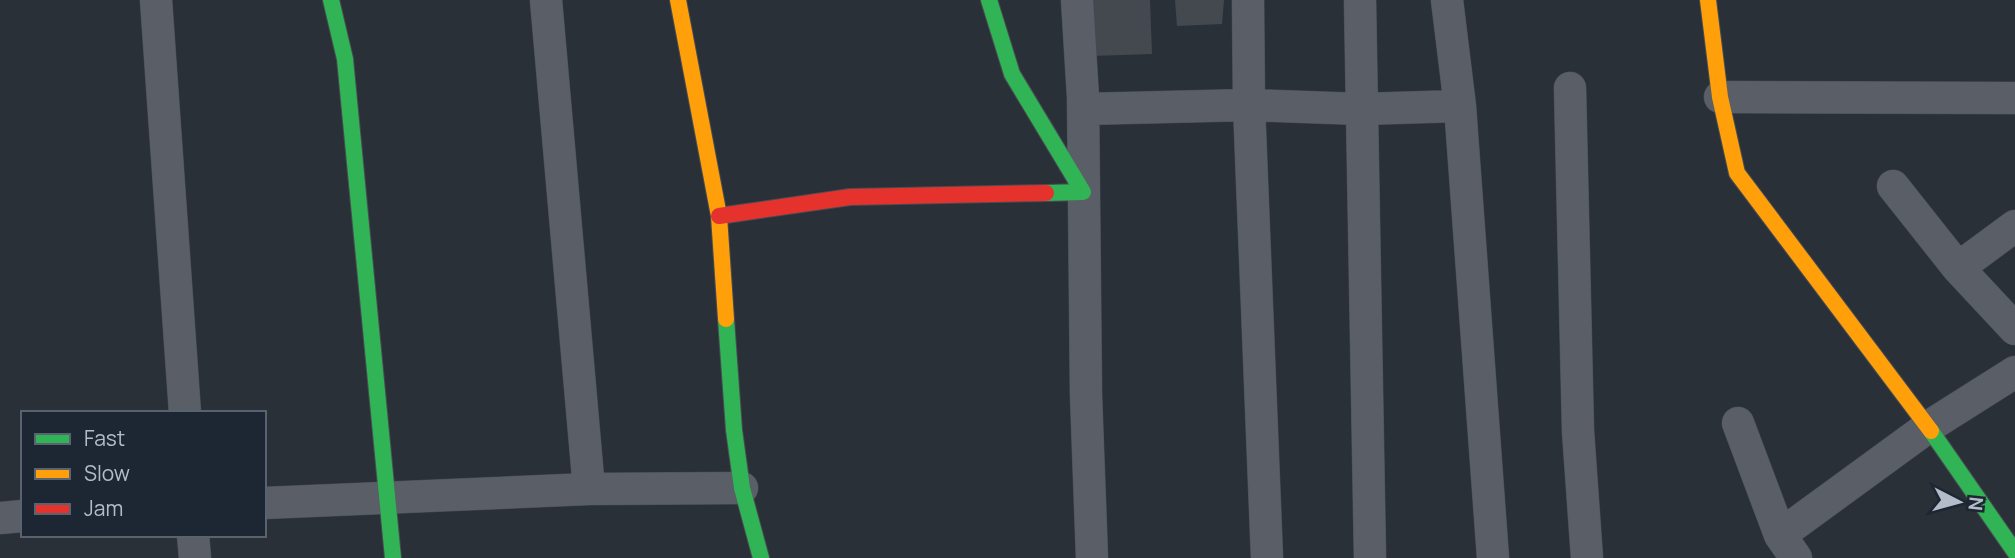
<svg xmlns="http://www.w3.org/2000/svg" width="2015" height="558" viewBox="0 0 2015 558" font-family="Manrope,sans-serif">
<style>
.building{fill:#444950}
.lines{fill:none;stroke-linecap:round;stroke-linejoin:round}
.street-casing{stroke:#484c53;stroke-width:33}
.fast-casing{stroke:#484c53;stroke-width:18}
.slow-casing{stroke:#484c53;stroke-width:18}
.jam-casing{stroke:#484c53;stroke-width:18}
.street{stroke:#5a5e66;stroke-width:32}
.fast{stroke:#30b455;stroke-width:16}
.slow{stroke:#ff9f0a;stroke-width:16}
.jam{stroke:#e5322d;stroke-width:16}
</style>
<rect width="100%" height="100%" fill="#2a3038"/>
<path class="building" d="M1088,0H1150L1152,54L1092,56Z
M1175,0H1224L1222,24L1177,26Z"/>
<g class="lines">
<g class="street-casing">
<path id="street" d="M156,0L185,413
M546,0L589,489
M1077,0L1083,97L1086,395L1092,558
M1248,0L1249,105L1267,558
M1360,0L1370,558
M1447,0L1460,106L1493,558
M1570,88L1578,431L1587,558
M1720,97L2015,98
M1083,109L1249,105L1361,109L1460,106
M1893,186L1958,268L2015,329
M1958,268L2015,226
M1738,423L1780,535L1796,558
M264,503L589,489L742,488
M0,518L23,516
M193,535L195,558
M1780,535L1928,427L2015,372"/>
</g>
<g class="fast-casing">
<path id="fast" d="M331,0L345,59L393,558
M989,0L1012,74L1083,192L1046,193
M726,319L734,430L742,488L761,558
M1931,431L2015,552"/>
</g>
<g class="slow-casing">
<path id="slow" d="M678,0L719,216L726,319
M1708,0L1720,97L1737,173L1931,431"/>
</g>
<g class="jam-casing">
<path id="jam" d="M719,216L850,197L1046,193"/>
</g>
<use href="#street" class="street"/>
<use href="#fast" class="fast"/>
<use href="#slow" class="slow"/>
<use href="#jam" class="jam"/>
</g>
<rect x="21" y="411" width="245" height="126" fill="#1d2633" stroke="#59626f" stroke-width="2"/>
<rect x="35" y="434" width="35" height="10" fill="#30b455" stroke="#59626f" stroke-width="2"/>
<text x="84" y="446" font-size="21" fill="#b4bcc9">Fast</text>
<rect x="35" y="469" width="35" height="10" fill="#ff9f0a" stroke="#59626f" stroke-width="2"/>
<text x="84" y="481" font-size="21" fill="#b4bcc9">Slow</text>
<rect x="35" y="504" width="35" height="10" fill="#e5322d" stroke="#59626f" stroke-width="2"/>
<text x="84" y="516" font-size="21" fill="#b4bcc9">Jam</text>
<g transform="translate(1959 502) rotate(96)" stroke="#1d2633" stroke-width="5" paint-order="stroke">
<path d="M0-5L12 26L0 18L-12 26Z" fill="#b4bcc9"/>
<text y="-10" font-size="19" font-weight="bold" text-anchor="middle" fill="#b4bcc9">N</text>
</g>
</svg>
